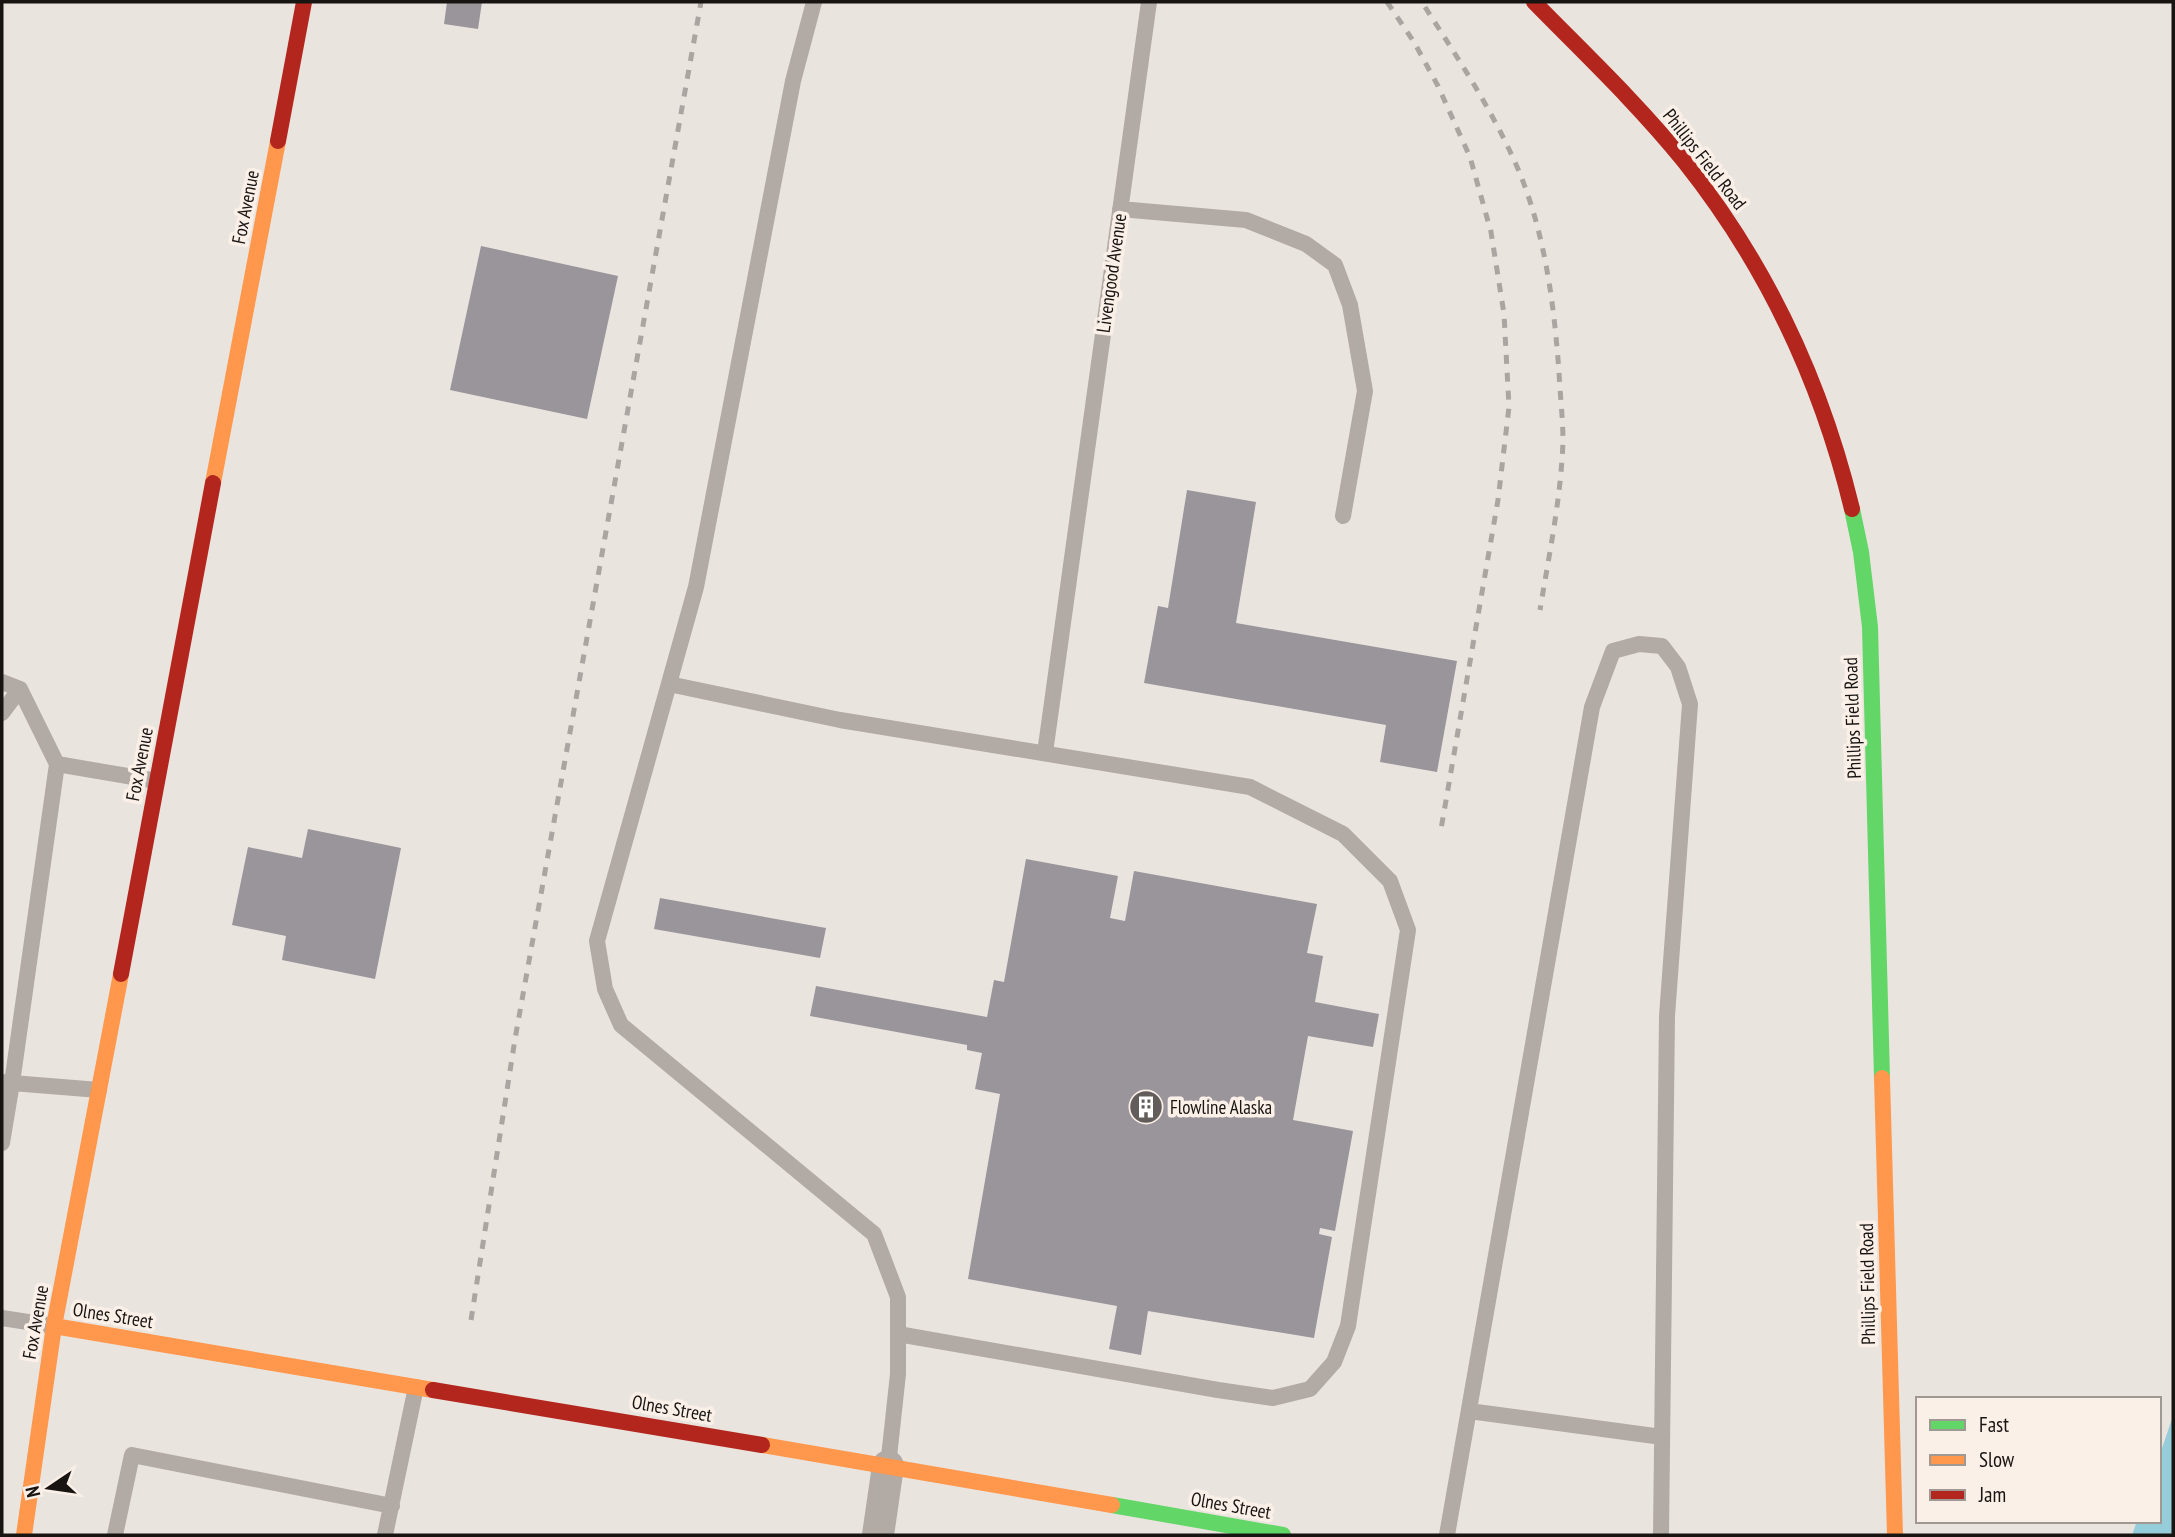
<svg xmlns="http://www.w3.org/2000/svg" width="2175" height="1537" viewBox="0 0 2175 1537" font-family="'PT Sans Narrow',sans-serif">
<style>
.water{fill:#95cddb}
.building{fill:#9a949b}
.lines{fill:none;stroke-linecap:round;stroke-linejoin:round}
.lane{stroke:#b2aaa4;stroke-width:16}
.street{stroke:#b2aaa4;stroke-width:32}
.fast{stroke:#63d668;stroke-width:16}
.slow{stroke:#ff974d;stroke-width:16}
.jam{stroke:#b3261e;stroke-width:16}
.rail{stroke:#aaa5a0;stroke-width:5;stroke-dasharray:9 9;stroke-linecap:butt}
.labels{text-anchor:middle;stroke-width:7;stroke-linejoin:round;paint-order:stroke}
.street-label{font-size:19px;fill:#181412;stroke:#fbf0e8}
.poi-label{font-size:19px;fill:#181412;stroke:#fbf0e8;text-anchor:start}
</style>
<rect width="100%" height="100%" fill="#eae4df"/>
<path class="water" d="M2173,1416V1535H2132L2137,1521H2159V1457Z"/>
<path class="building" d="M447,2H482L478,29L444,24Z
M481,246L618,276L587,419L450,390Z
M1187,490L1256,502L1236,623L1457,661L1437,772L1380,762L1386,725L1144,683L1158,606L1168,608Z
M308,829L401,848L375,979L282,960L286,936L232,925L248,847L302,858Z
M1026,859L1118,876L1110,918L1125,921L1134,871L1317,904L1307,953L1323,956L1315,1002L1379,1014L1373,1047L1308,1036L1293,1120L1353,1131L1335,1231L1320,1228L1319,1234L1332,1237L1314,1338L1148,1311L1141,1355L1109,1349L1117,1306L968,1279L1000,1094L975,1089L982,1053L967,1050V1045L810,1016L816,986L987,1017L994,980L1004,982Z
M660,898L826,928L820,958L654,929Z"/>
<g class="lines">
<path class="lane" d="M814,2L793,81L696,587L597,941L605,989L621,1025L874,1234L898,1297V1374L888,1466
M1120,209L1246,220L1306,244L1335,265L1350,305L1365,391L1343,516
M2,682L20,689L57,764
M669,684L840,720L1250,787L1343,834L1390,881L1408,930L1348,1326L1334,1362L1310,1389L1273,1398L1218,1390L898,1334
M2,713L20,689
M1045,753L1149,2
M2,1082L12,1083L57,764L157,781
M2,1143L12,1083L99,1090
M2,1318L54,1326
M1469,1411L1662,1437
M115,1535L132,1455L392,1506
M385,1535L416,1387
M1447,1535L1592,707L1613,651L1639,644L1662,646L1678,667L1690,704L1667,1016L1661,1535"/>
<path class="street" d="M878,1535L888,1466"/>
<path class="fast" d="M1852,509L1861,552L1870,627L1882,1078
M1112,1505L1283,1535"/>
<path class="slow" d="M213,483L278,141
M1882,1078L1895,1535
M54,1326L433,1390
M762,1445L1112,1505
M24,1535L54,1326L121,974"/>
<path class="jam" d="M1534,2C1585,54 1638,104 1684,161C1766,264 1821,381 1852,509
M278,141L304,2
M121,974L213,483
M433,1390L762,1445"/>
<path class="rail" d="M1387,2L1414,42L1438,86L1470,157L1491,232L1504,314L1509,407L1498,500L1440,835
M1425,7C1459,60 1493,111 1518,169C1545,233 1554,304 1559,372C1560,395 1563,419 1563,441C1561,498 1549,555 1540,610
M471,1320L515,1039L701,2"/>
</g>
<defs>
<g id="building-disc" transform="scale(1.75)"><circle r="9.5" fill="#625d5a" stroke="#fbf0e8"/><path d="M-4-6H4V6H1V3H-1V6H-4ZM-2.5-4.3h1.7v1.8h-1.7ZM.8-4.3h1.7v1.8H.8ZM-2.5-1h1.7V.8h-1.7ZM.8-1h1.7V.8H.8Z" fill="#fff"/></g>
</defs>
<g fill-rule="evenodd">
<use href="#building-disc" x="1146" y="1107"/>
</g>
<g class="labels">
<g class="street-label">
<text transform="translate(1705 159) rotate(52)" y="7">Phillips Field Road</text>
<text transform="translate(245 207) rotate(-79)" y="7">Fox Avenue</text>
<text transform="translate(1111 273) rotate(-82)" y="7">Livengood Avenue</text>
<text transform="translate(1852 718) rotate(-92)" y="7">Phillips Field Road</text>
<text transform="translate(139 764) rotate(-79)" y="7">Fox Avenue</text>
<text transform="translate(1867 1284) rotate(-91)" y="7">Phillips Field Road</text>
<text transform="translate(113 1315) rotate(9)" y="7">Olnes Street</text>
<text transform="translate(35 1322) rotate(-80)" y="7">Fox Avenue</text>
<text transform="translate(672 1408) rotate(10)" y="7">Olnes Street</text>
<text transform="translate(1231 1505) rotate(10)" y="7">Olnes Street</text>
</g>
<g class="poi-label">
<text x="1170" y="1114">Flowline Alaska</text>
</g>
</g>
<rect width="2175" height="1537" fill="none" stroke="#181412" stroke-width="7"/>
<rect x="1916" y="1397" width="245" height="126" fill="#fbf0e8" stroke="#a09892" stroke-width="2"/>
<rect x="1930" y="1420" width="35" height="10" fill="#63d668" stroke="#a09892" stroke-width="2"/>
<text x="1979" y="1432" font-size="21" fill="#181412">Fast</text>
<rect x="1930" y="1455" width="35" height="10" fill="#ff974d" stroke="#a09892" stroke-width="2"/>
<text x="1979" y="1467" font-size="21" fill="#181412">Slow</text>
<rect x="1930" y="1490" width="35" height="10" fill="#b3261e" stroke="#a09892" stroke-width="2"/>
<text x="1979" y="1502" font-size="21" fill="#181412">Jam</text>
<g transform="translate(49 1488) rotate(257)" stroke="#fbf0e8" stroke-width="5" paint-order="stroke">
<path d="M0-5L12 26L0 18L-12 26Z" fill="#181412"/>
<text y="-10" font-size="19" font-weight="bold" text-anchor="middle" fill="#181412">N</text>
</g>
</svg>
